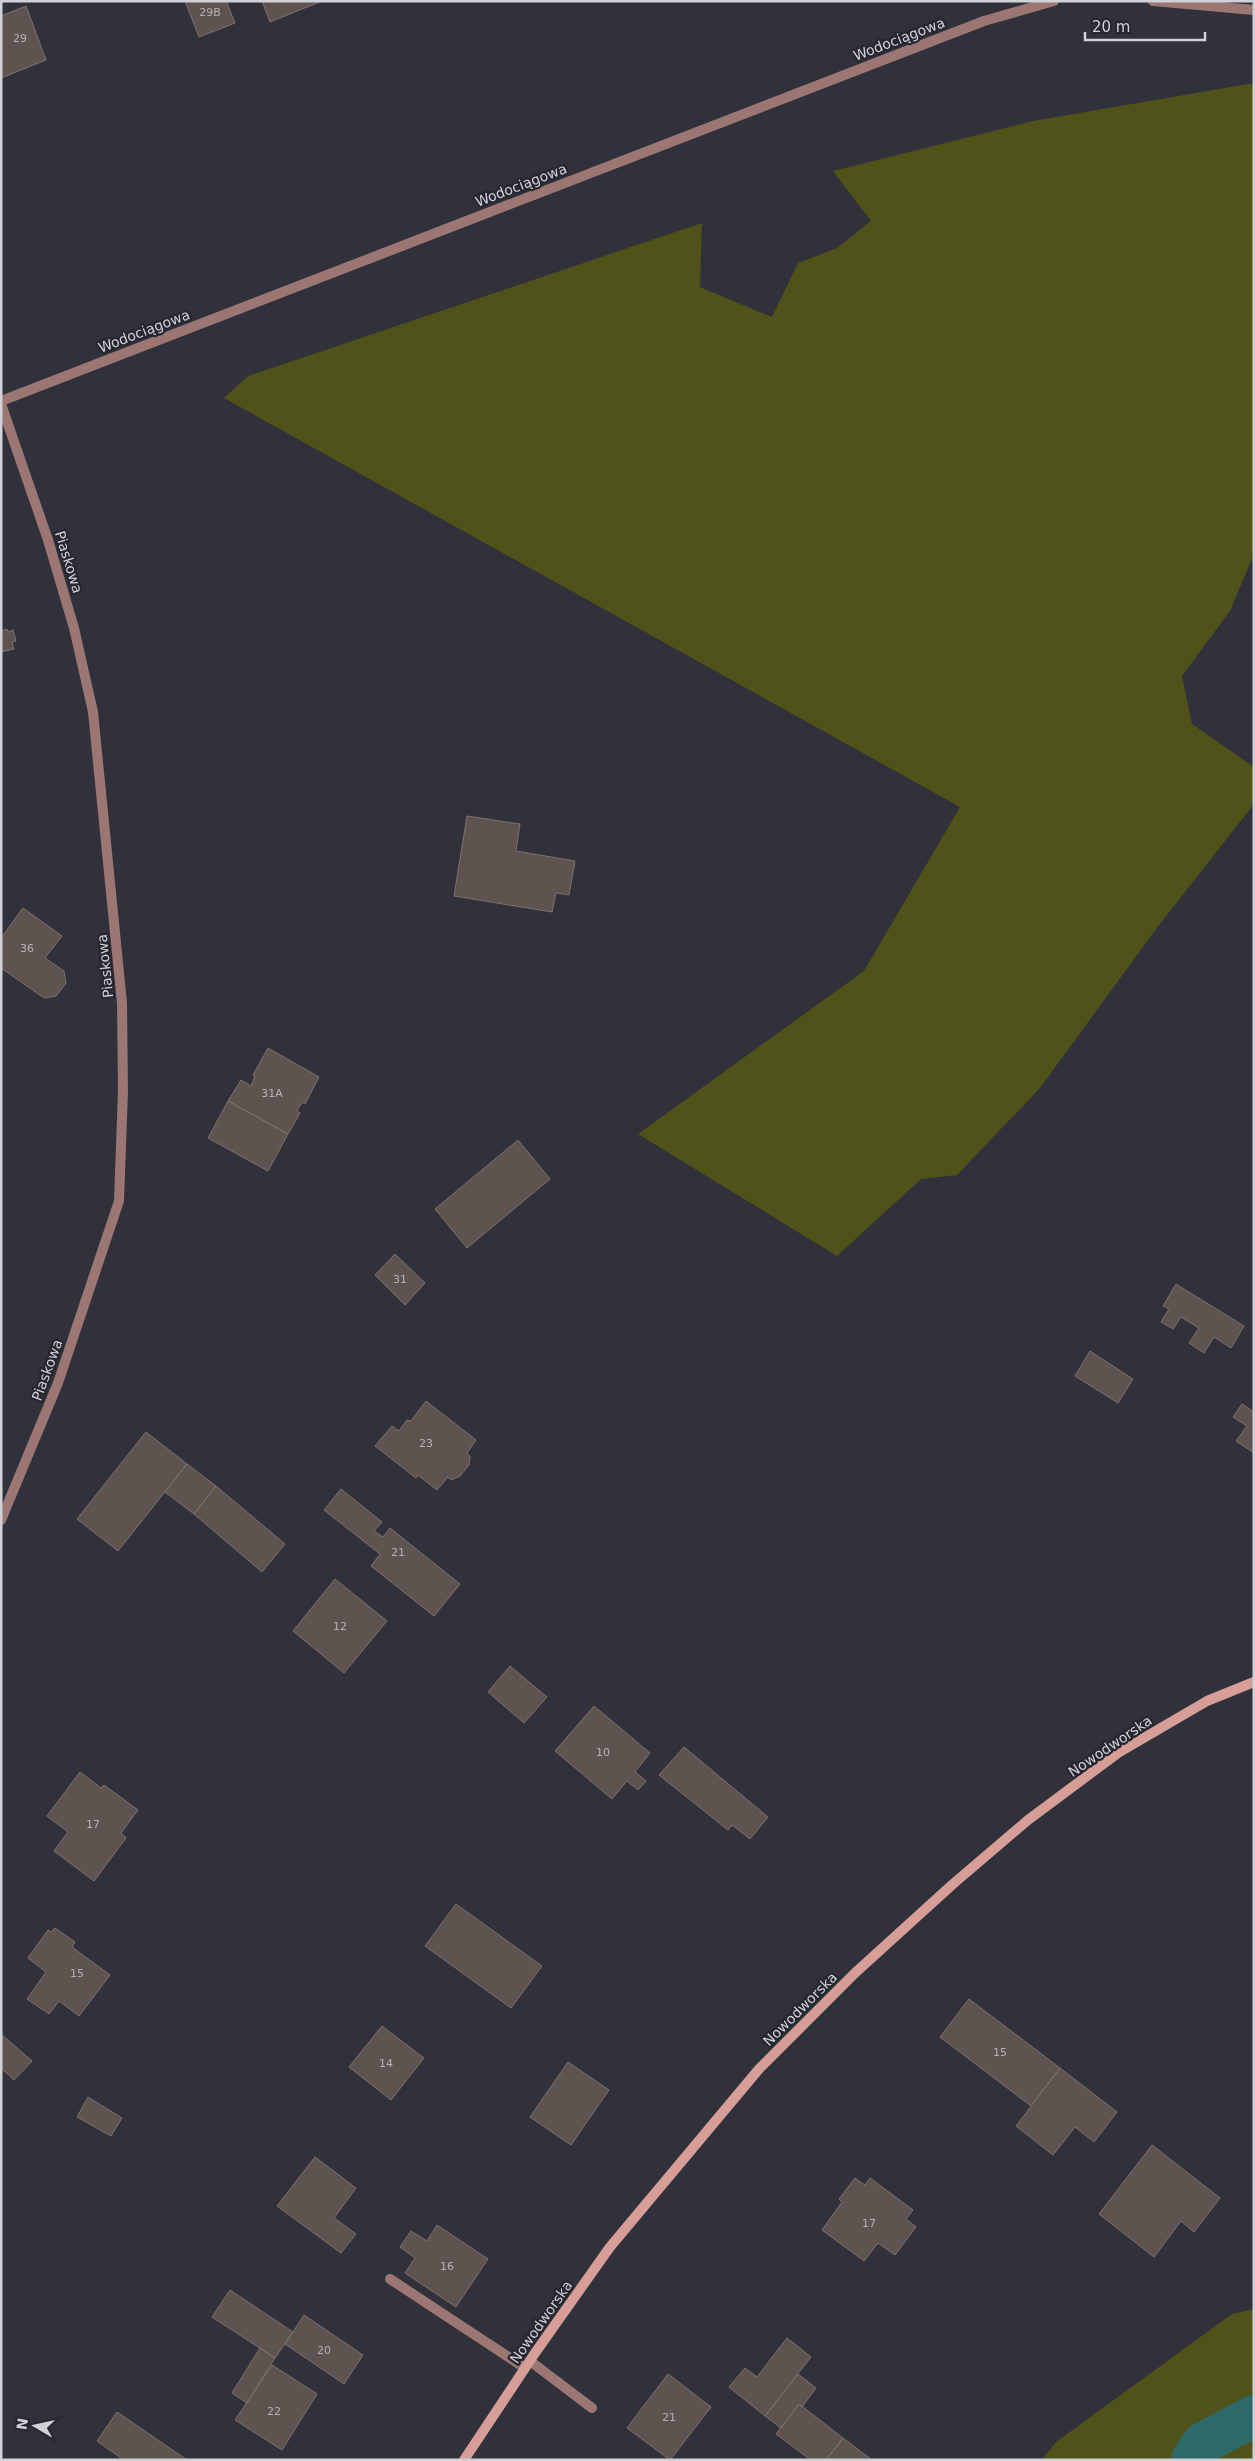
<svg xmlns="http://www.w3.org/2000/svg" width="1255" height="2461" viewBox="0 0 1255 2461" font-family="'DejaVu Sans',sans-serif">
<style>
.green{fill:#4f5219}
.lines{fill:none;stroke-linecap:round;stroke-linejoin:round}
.canal{stroke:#2c6969;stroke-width:42}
.building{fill:#5f534f;stroke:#7f726e}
.service{stroke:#9b7672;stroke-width:10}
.minor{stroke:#9b7672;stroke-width:10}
.secondary{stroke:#d79d97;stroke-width:10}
.labels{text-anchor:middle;stroke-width:4.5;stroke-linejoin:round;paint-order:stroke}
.number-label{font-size:11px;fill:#b4b2b6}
.street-label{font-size:14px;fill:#d1d2d8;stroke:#262730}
</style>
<rect width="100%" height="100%" fill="#30313b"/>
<path class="green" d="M1254,83V554L1230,611L1182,676L1192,724L1254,767V804L1156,929L1040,1088L957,1175L921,1179L837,1256L638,1134L864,971L960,807L224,398L248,376L702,223L700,287L772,317L798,263L837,248L871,221L833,171L1033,121Z
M1254,2309V2460H1042L1056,2442L1232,2314Z"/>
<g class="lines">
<path class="canal" d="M1192,2460L1203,2443L1254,2416"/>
</g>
<path class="building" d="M185,1H226L235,23L199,37Z
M262,1H322L270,22Z
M26,6L46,60L1,78V16Z
M7,629L8,632L13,630L16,641L12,642L14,649L1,652V631Z
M467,816L520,824L516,851L575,861L569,895L556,893L552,912L454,896Z
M23,908L62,936L45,958L64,971L66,983L56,996L44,998L1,968V938Z
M268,1048L319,1077L305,1104L302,1102L297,1111L300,1113L288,1134L228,1101L241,1080L251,1086L255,1076L253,1075Z
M228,1101L288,1134L268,1171L208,1138Z
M518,1140L550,1179L467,1248L435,1209Z
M395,1254L425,1283L405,1305L375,1275Z
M1176,1284L1244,1326L1231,1348L1214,1337L1204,1353L1189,1343L1199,1328L1181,1317L1173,1329L1161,1322L1169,1309L1163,1306Z
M1090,1351L1133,1379L1118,1403L1075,1376Z
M426,1401L476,1440L467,1453L470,1456L469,1465L460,1476L451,1480L448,1477L437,1490L418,1475L416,1478L375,1446L392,1426L399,1431L407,1420L411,1421Z
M1242,1404L1254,1412V1453L1236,1441L1247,1426L1233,1417Z
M146,1432L187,1464L118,1551L77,1519Z
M187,1464L216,1486L194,1514L165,1492Z
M216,1486L285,1544L262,1572L194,1514Z
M341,1489L382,1522L374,1531L383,1537L390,1528L460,1584L434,1616L371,1566L380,1554L324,1510Z
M335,1579L387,1621L344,1673L293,1631Z
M510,1666L547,1697L524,1723L488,1692Z
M594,1706L650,1753L635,1772L646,1781L638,1790L627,1781L612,1799L555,1751Z
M684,1747L768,1817L750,1839L732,1825L728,1830L659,1775Z
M80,1772L101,1788L104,1785L138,1810L121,1833L126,1838L94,1881L54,1851L68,1832L47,1816Z
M456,1904L542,1966L511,2008L425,1946Z
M55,1928L75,1942L72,1947L110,1975L79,2016L59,2001L49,2014L27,1999L46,1972L28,1958L48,1930L51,1932Z
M969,1999L1060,2068L1031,2106L940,2037Z
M382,2026L424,2058L391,2100L349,2067Z
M1,2034L32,2061L14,2080L1,2068Z
M568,2062L609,2090L571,2145L530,2117Z
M1060,2068L1117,2112L1094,2142L1075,2127L1053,2155L1016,2126Z
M88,2097L122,2118L111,2136L77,2117Z
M1152,2145L1220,2198L1194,2232L1181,2221L1154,2257L1099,2214Z
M315,2157L356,2188L334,2218L356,2234L341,2253L277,2206Z
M855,2178L865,2185L870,2178L913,2210L906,2219L916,2227L895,2255L878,2243L864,2261L822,2230L842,2202L839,2199Z
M437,2225L488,2259L456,2307L405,2273L415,2258L400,2247L411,2231L427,2241Z
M230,2290L293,2332L275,2358L212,2317Z
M304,2315L363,2355L344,2384L285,2344Z
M787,2338L811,2357L765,2416L729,2387L745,2368L757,2377Z
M260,2348L275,2358L247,2403L232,2393Z
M272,2365L317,2394L282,2450L235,2420Z
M668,2374L711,2407L670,2460L627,2428Z
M798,2374L816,2388L802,2407L799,2404L781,2428L765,2416Z
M799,2404L843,2438L826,2460H811L776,2434Z
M117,2412L187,2460H124L97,2441Z
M843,2438L872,2460H826Z"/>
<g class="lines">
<path class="service" d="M390,2279L525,2368
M530,2361L592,2408"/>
<path class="minor" d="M1153,1L1254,10
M1,401L984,21L1054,1
M1,404L48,540L74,628L93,712L122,1003L123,1091L119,1201L58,1383L1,1520"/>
<path class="secondary" d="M464,2460L535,2353L610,2247L759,2069L855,1973L953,1884L1028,1820L1118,1753L1207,1701L1254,1682"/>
</g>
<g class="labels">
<g class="number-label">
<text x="210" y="16">29B</text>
<text x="20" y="42">29</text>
<text x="27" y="952">36</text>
<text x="272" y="1097">31A</text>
<text x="400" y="1283">31</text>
<text x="426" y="1447">23</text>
<text x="398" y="1556">21</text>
<text x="340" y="1630">12</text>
<text x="603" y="1756">10</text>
<text x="93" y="1828">17</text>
<text x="77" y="1977">15</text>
<text x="1000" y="2056">15</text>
<text x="386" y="2067">14</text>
<text x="869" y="2227">17</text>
<text x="447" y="2270">16</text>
<text x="324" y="2354">20</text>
<text x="274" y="2415">22</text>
<text x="669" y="2421">21</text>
</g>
<g class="street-label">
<text transform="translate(899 39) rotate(-21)" y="5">Wodociągowa</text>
<text transform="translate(521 185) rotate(-21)" y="5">Wodociągowa</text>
<text transform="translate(144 331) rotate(-21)" y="5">Wodociągowa</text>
<text transform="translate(69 562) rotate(73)" y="5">Piaskowa</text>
<text transform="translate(105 966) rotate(-96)" y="5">Piaskowa</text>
<text transform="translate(47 1370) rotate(-70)" y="5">Piaskowa</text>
<text transform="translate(1110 1746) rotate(-34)" y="5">Nowodworska</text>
<text transform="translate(800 2009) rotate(-45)" y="5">Nowodworska</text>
<text transform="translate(541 2322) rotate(-55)" y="5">Nowodworska</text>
</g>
</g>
<rect width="1255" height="2461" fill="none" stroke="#d1d2d8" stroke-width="5"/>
<g transform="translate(35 2426) rotate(279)" stroke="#262730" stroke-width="4" paint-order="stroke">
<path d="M0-4L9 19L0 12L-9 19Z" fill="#d1d2d8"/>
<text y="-8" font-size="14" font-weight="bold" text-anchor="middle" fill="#d1d2d8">N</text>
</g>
<path d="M1085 32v8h120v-8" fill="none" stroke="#d1d2d8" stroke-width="2.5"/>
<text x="1092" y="32" font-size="15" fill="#d1d2d8" stroke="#262730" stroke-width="4" paint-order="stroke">20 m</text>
</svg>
